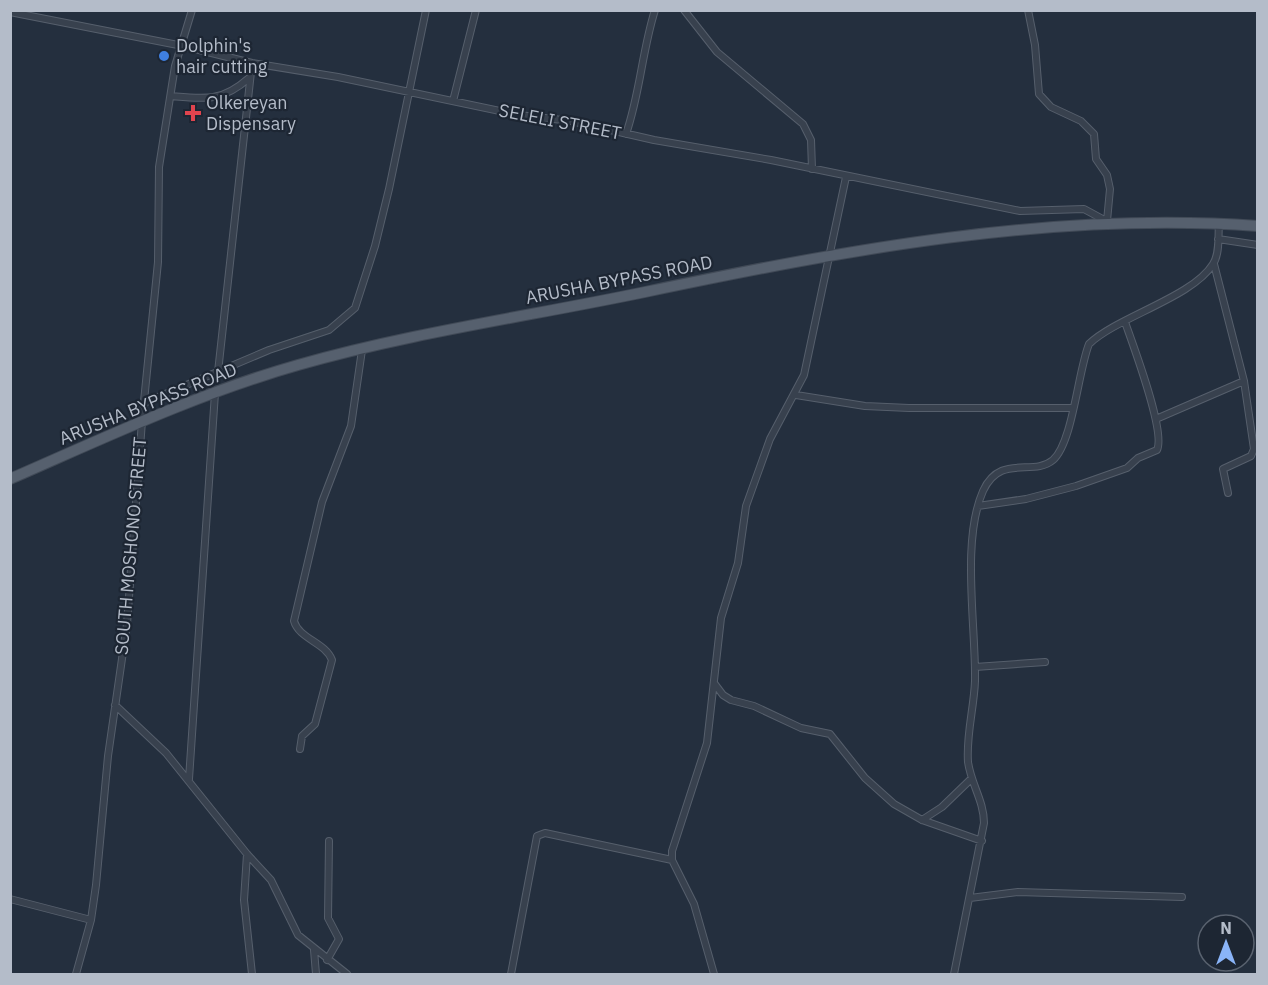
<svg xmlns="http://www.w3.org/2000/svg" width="1268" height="985" viewBox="0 0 1268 985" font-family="'IBM Plex Sans',sans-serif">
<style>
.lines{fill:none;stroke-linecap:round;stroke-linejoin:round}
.street-casing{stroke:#565f6c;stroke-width:8}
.primary-casing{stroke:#414a57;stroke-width:12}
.street{stroke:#38414e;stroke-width:6}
.primary{stroke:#56606e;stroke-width:10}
.shop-dot{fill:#3f7fe0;stroke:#1d2633;stroke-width:2}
.health-dot{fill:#e0444e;stroke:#1d2633;stroke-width:2}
.labels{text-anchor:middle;stroke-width:4.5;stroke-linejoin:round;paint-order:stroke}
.poi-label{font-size:18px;fill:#b4bcc9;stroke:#1d2633;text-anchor:start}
.street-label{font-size:18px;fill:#b4bcc9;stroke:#1d2633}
</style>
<rect width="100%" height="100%" fill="#242f3e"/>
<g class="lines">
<g class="street-casing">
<path id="street" d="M684,10L717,52L803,124L811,140L812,169
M1028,10L1035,45L1039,94L1051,107L1081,121L1094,134L1096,159L1107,175L1110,189L1107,221
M10,12L183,46L252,63L338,77L519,115L571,121L654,140L771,160L1020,211L1084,209L1108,222
M171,96C205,99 222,102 249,78
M453,101L476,10
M626,134C640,94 642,51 655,10
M1218,239L1258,245
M1214,264L1244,381L1254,449L1251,456L1223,469L1228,493
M218,372L252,63
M796,395L865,406L909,408H1072
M144,403L269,350L329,330L355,308L375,246L389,189L426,10
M1156,419L1244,381
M978,506L1026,499L1076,486L1127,468L1138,458L1157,450C1166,432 1133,345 1125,322
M975,667L1045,662
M714,683L723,695L731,700L754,706L801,728L830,734L865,778L894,804L922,820L982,841
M115,705L166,753L247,854L271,880L298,935L347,974
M300,749L302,736L315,724L332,660C325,642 299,639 294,621L322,502L351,426L362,350
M189,779L215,393
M922,820L942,807L971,779
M247,854L244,900L252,974
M970,898L1018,892L1182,897
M10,899L91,920
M314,950L316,974
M327,960L339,939L328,918L329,841
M76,974L91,920L96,885L108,756L127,624L142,421L158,262L159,167L175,66L192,10
M511,974L537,836L545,833L672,860
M714,974L694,904L672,860V851L707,743L721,618L738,563L746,506L770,439L804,375L846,177
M954,974L984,823C984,801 971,784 968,762C966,735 974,708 975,681C976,626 961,541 983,491C1000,453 1033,477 1053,460C1073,442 1078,371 1089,344C1117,317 1193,297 1213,264C1220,254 1218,235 1219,223"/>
</g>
<g class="primary-casing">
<path id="primary" d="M10,479C104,438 199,393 298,365C410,333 530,316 645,292C846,250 1051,211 1258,226"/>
</g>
<use href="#street" class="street"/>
<use href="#primary" class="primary"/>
</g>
<circle class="shop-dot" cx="164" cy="56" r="6"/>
<path class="health-dot" d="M190 104h6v6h6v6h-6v6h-6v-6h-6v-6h6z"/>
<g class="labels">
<g class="poi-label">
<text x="176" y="52">Dolphin's<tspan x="176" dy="21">hair cutting</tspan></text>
<text x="206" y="109">Olkereyan<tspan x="206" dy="21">Dispensary</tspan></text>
</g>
<g class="street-label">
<text transform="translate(560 122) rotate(11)" y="6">SELELI STREET</text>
<text transform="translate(619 280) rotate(-11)" y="6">ARUSHA BYPASS ROAD</text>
<text transform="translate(148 404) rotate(-22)" y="6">ARUSHA BYPASS ROAD</text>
<text transform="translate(131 546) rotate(-85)" y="6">SOUTH MOSHONO STREET</text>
</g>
</g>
<rect width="1268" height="985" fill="none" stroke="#b4bcc9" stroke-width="24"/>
<g transform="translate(1226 943)"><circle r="28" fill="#1d2633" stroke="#59626f" stroke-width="1.5"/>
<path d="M0-4.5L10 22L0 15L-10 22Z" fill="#8ab4f8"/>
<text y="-9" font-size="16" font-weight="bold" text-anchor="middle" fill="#b4bcc9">N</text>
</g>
</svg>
